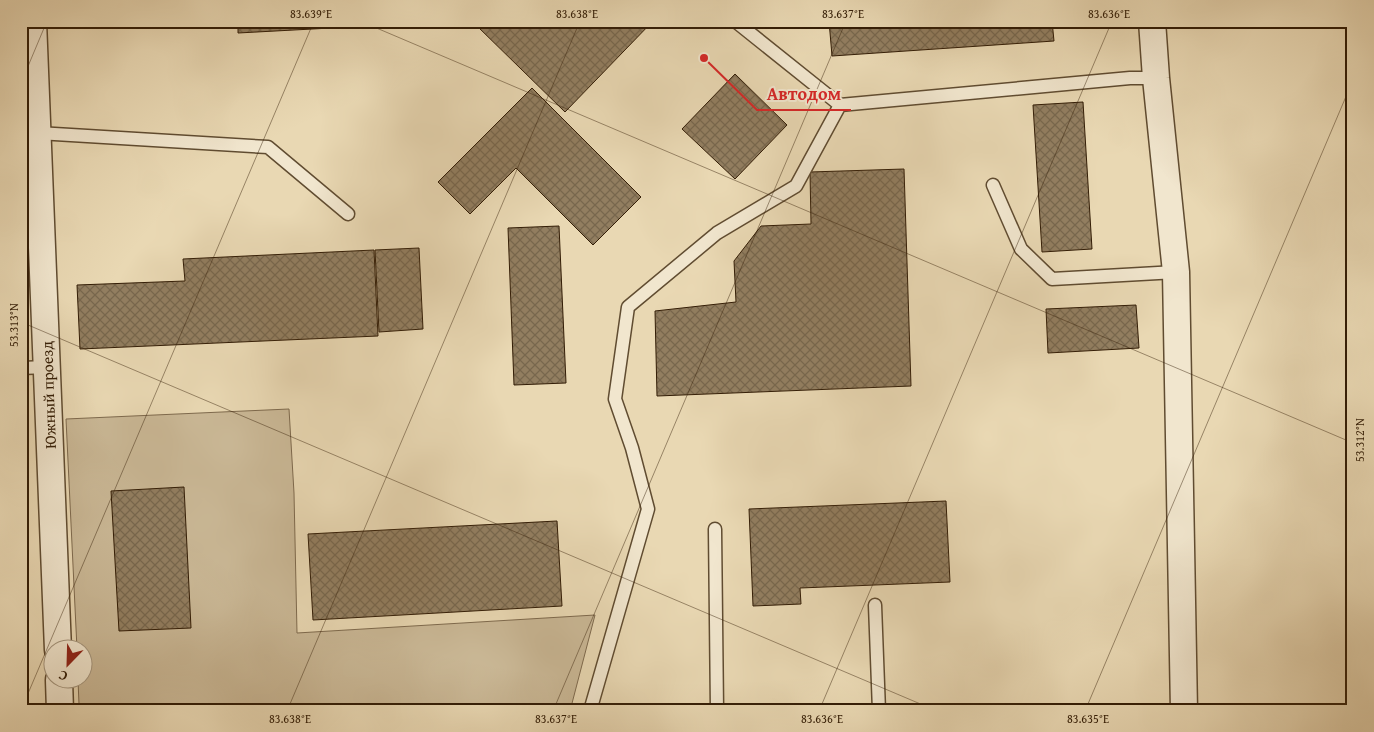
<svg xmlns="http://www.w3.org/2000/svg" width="1374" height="732" viewBox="0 0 1374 732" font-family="'Gentium Book Plus',serif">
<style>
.grass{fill:#cab896;stroke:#7e6a4e}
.building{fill:url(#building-cross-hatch);stroke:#331d06}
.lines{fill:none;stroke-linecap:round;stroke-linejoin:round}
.service-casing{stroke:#604c31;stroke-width:15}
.minor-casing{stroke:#604c31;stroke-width:29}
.service{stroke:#f1e6ce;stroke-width:12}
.minor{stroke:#f1e6ce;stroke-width:26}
.ticks{fill:none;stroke:#331d06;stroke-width:1;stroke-opacity:0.45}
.labels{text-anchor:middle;stroke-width:4;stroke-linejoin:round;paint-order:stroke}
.street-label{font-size:16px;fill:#331d06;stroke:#f1e6ce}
.leader{fill:none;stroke:#d62828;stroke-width:2}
.callout-dot{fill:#d62828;stroke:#f1e6ce;stroke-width:2}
.callout-label{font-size:18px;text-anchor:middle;font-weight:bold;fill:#d62828;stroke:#f1e6ce;stroke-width:4;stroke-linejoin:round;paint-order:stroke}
.neatline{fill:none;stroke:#331d06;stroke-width:2}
.ticks-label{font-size:12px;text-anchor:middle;fill:#331d06}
</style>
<defs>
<pattern id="building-cross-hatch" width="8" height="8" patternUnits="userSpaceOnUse" patternTransform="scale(1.25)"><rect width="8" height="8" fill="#927e60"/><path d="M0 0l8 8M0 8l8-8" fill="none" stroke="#78674d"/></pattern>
</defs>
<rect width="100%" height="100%" fill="#e9d8b3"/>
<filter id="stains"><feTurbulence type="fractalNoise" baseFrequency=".004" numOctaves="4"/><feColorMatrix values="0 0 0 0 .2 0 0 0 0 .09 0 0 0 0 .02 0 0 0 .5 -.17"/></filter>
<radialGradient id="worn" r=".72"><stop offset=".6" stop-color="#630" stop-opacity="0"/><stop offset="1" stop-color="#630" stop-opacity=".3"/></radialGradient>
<path class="grass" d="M289,409L294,493L297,633L595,615L570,711H81L79,704L78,680H82V650L77,649L66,419Z
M21,508L27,711H21Z"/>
<path class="building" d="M238,21H330L331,28L238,33Z
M481,21H653L565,112L477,26Z
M829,21H1052L1054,41L832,56Z
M735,74L787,125L735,179L682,129Z
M532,88L641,197L593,245L516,168L470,214L438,182Z
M1083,102L1092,249L1042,252L1033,105Z
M904,169L911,386L657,396L655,311L736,302L734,261L761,226L811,224L810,172Z
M559,226L566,383L514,385L508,228Z
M419,248L423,329L379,332L375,250Z
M374,250L378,336L80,349L77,285L185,281L183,259Z
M1136,305L1139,348L1048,353L1046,309Z
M184,487L191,628L119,631L111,491Z
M946,501L950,582L800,588L801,604L753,606L749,509Z
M557,521L562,606L313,620L308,534Z"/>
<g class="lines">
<g class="service-casing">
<path id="service" d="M735,21L840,105L1130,78H1156
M38,133L268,147L348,214
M993,185L1021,249L1052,279L1176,272
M21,368L47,367
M715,529L717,711
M875,605L879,711
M590,711L648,509L632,448L615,399L628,307L717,233L796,186L840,105"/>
</g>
<g class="minor-casing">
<path id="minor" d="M33,21L58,650
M1152,21L1156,78L1176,272L1184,711
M59,680L60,711"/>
</g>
<use href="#service" class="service"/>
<use href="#minor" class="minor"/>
</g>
<path class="ticks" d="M360,21L1353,443M21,83L47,21M21,322L937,711M21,710L314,21M287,711L580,21M553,711L846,21M819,711L1112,21M1085,711L1353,80M1351,711L1353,707"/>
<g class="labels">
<g class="street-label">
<text transform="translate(48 395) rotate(-92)" y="6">Южный проезд</text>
</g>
</g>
<path class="leader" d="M704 58L757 110H851"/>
<circle class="callout-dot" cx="704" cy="58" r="5"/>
<g class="callout-label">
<text x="804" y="100">Автодом</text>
</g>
<rect width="1374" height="732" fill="none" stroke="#e9d8b3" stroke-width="55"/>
<g transform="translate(68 664) rotate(203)"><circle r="24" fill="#f1e6ce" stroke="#a5967e"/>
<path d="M0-4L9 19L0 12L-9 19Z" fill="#8f2418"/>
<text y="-8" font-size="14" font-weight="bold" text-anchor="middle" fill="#331d06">С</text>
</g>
<rect x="28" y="28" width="1318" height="676" class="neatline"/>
<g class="ticks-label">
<text x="311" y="18">83.639°E</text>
<text x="577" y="18">83.638°E</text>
<text x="843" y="18">83.637°E</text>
<text x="1109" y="18">83.636°E</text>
<text transform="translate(14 325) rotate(-90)" y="4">53.313°N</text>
<text transform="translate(1360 440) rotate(-90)" y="4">53.312°N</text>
<text x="290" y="723">83.638°E</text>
<text x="556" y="723">83.637°E</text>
<text x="822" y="723">83.636°E</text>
<text x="1088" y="723">83.635°E</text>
</g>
<rect width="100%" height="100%" filter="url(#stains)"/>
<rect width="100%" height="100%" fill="url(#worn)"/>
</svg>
